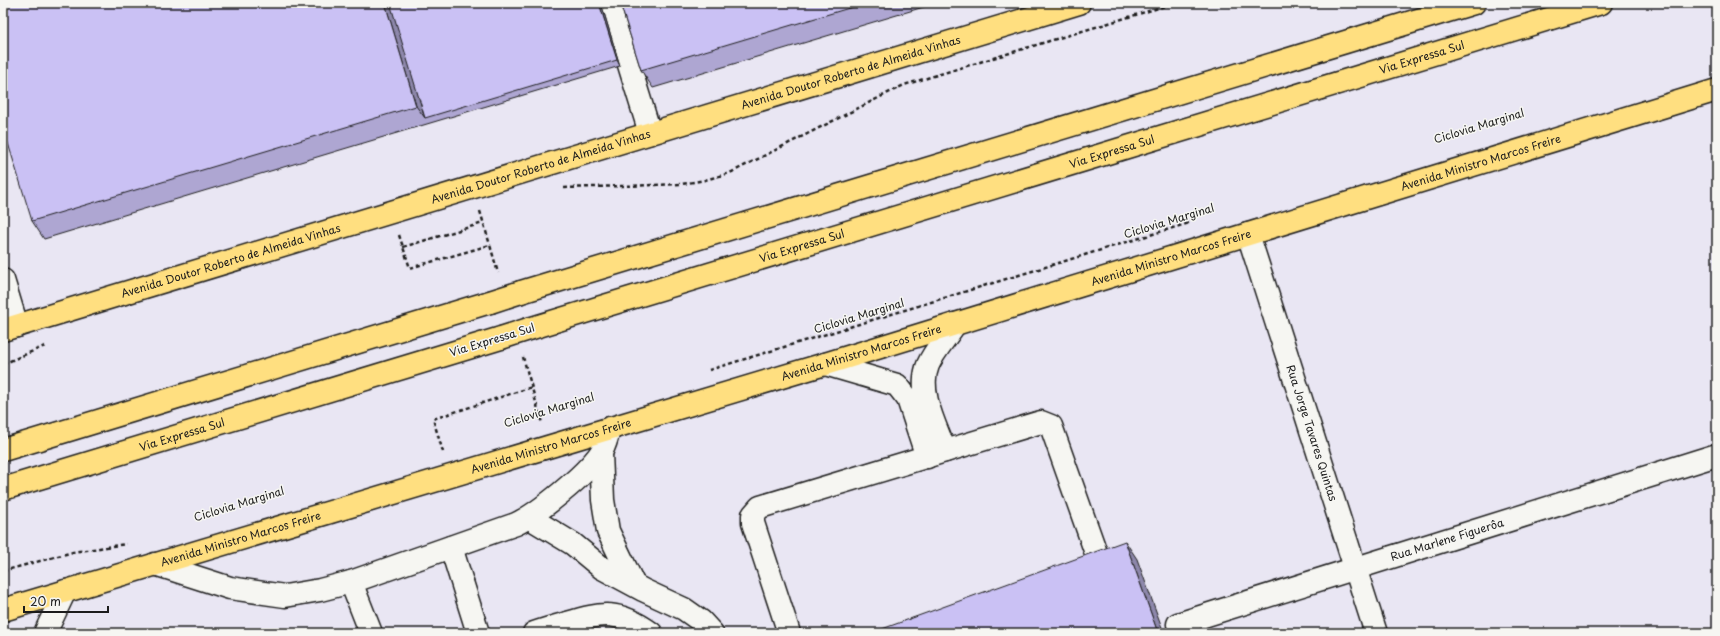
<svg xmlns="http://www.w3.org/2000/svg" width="1720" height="636" viewBox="0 0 1720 636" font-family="'Playpen Sans',sans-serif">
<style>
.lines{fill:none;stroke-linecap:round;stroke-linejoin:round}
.minor-casing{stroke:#1c1c1c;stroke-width:25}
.major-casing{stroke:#1c1c1c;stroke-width:25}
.highway-casing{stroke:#1c1c1c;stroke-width:25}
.path{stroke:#1c1c1c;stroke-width:2.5;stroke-dasharray:4 3;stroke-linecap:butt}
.minor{stroke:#f6f6f2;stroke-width:22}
.major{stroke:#ffdf80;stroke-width:22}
.highway{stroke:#ffdf80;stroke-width:22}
.highway-bridge-casing{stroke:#1c1c1c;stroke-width:25;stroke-linecap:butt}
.highway-bridge{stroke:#ffdf80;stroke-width:22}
.wall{fill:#aea6d2;stroke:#1c1c1c}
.shaded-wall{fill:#8d87ab;stroke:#1c1c1c}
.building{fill:#cac1f4;stroke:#1c1c1c}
.labels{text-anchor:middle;stroke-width:3;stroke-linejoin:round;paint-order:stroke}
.street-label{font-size:11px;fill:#1c1c1c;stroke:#f6f6f2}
</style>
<rect width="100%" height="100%" fill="#e9e6f3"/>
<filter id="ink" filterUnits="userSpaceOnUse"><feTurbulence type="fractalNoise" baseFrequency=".025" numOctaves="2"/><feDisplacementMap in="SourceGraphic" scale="8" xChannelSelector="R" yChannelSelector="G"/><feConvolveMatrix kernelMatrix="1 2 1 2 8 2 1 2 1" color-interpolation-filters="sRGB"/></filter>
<g filter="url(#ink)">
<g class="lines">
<g class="minor-casing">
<g id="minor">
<path d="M610,3L650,133"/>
<path id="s1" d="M1248,234L1376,633"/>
<path d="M3,280L17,326"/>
<path d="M825,364L897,385L908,399L927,457"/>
<path d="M945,451C936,426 917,392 928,365C934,351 947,337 955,324"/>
<path d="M601,453L603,500L608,531L633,583"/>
<path d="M530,518L573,544L602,568L643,590L684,609L701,621L712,633"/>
<path d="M451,547L478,633"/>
<path d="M155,564L230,588L285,596L320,590L351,582L516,524C539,513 585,475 600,454C605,447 607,436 610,428"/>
<path d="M351,582L371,633"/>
<path id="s2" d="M1178,624L1717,455"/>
<path d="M45,633L65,591"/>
<path d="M534,633C545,629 556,626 567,623C603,612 619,610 651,633"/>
<path d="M789,633L753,523V515L760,507L1041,422L1051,426L1101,567"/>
</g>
</g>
<g class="major-casing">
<g id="major">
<path id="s3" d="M3,330L1079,3"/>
<path id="s4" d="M3,610L825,364L1717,90"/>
</g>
</g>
<g class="highway-casing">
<g id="highway">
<path d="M521,292L1474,3"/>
<path id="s5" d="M532,328L1601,3"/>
<path d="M3,450L490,302"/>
<path id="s6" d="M3,489L501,338"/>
</g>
</g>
<path class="path" d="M564,188L682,184L705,180L730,173L904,85L1175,3
M480,211L490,245
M399,235L410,268L490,245L498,273
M403,247L483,223
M523,357L542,423
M3,364L45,346
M709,370L1189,223
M443,452L433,419L532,387
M3,571L73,552L126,544"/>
<use href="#minor" class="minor"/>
<use href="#major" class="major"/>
<use href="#highway" class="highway"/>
<g class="highway-bridge-casing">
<path id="highway-bridge" d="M490,302L521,292
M501,338L532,328"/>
</g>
<use href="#highway-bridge" class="highway-bridge"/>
</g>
<path class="wall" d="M3,3H601L620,66L44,239L32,221Z
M620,3H937L653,88L641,70Z"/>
<path class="shaded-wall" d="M385,3H392L425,118L416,106Z
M599,3H601L620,66L617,60Z
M1125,541L1137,559L1164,633H1158Z"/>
<path class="building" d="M3,3H385L416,106L32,221L3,127Z
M390,3H599L617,60L425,118Z
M620,3H866L641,70Z
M1125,541L1158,633H871Z"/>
</g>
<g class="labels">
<g class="street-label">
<text dy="4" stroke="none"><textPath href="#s5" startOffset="930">Via Expressa Sul</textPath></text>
<text dy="4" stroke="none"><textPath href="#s3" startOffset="886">Avenida Doutor Roberto de Almeida Vinhas</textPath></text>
<text transform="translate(1479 126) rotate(-17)" y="4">Ciclovia Marginal</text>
<text dy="4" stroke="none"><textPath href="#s5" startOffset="606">Via Expressa Sul</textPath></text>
<text dy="4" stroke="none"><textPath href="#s4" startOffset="1544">Avenida Ministro Marcos Freire</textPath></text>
<text dy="4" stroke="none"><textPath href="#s3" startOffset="562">Avenida Doutor Roberto de Almeida Vinhas</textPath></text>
<text transform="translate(1169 221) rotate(-17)" y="4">Ciclovia Marginal</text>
<text dy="4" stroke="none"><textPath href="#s5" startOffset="282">Via Expressa Sul</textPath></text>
<text dy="4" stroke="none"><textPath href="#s4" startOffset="1220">Avenida Ministro Marcos Freire</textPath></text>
<text dy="4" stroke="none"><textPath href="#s3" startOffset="238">Avenida Doutor Roberto de Almeida Vinhas</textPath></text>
<text transform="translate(859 316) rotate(-17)" y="4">Ciclovia Marginal</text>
<text transform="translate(492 340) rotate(-17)" y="4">Via Expressa Sul</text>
<text dy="4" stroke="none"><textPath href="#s4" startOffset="896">Avenida Ministro Marcos Freire</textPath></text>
<text transform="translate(549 410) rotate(-17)" y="4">Ciclovia Marginal</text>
<text dy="4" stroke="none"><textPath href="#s1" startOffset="209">Rua Jorge Tavares Quintas</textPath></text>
<text dy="4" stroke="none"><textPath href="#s6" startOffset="187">Via Expressa Sul</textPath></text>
<text dy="4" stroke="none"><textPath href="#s4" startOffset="572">Avenida Ministro Marcos Freire</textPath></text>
<text transform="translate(239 504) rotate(-17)" y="4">Ciclovia Marginal</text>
<text dy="4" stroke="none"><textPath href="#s4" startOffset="248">Avenida Ministro Marcos Freire</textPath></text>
<text dy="4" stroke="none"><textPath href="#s2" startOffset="282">Rua Marlene Figuerôa</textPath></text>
</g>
</g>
<rect width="1720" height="636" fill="none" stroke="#f6f6f2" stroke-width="16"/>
<rect x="8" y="8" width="1704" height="620" fill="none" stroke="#1c1c1c" stroke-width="1.5" filter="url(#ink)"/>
<path d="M24 606v6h84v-6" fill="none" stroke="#1c1c1c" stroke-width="2"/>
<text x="30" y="606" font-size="12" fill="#1c1c1c" stroke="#f6f6f2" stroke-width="3" paint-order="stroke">20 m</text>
</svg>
